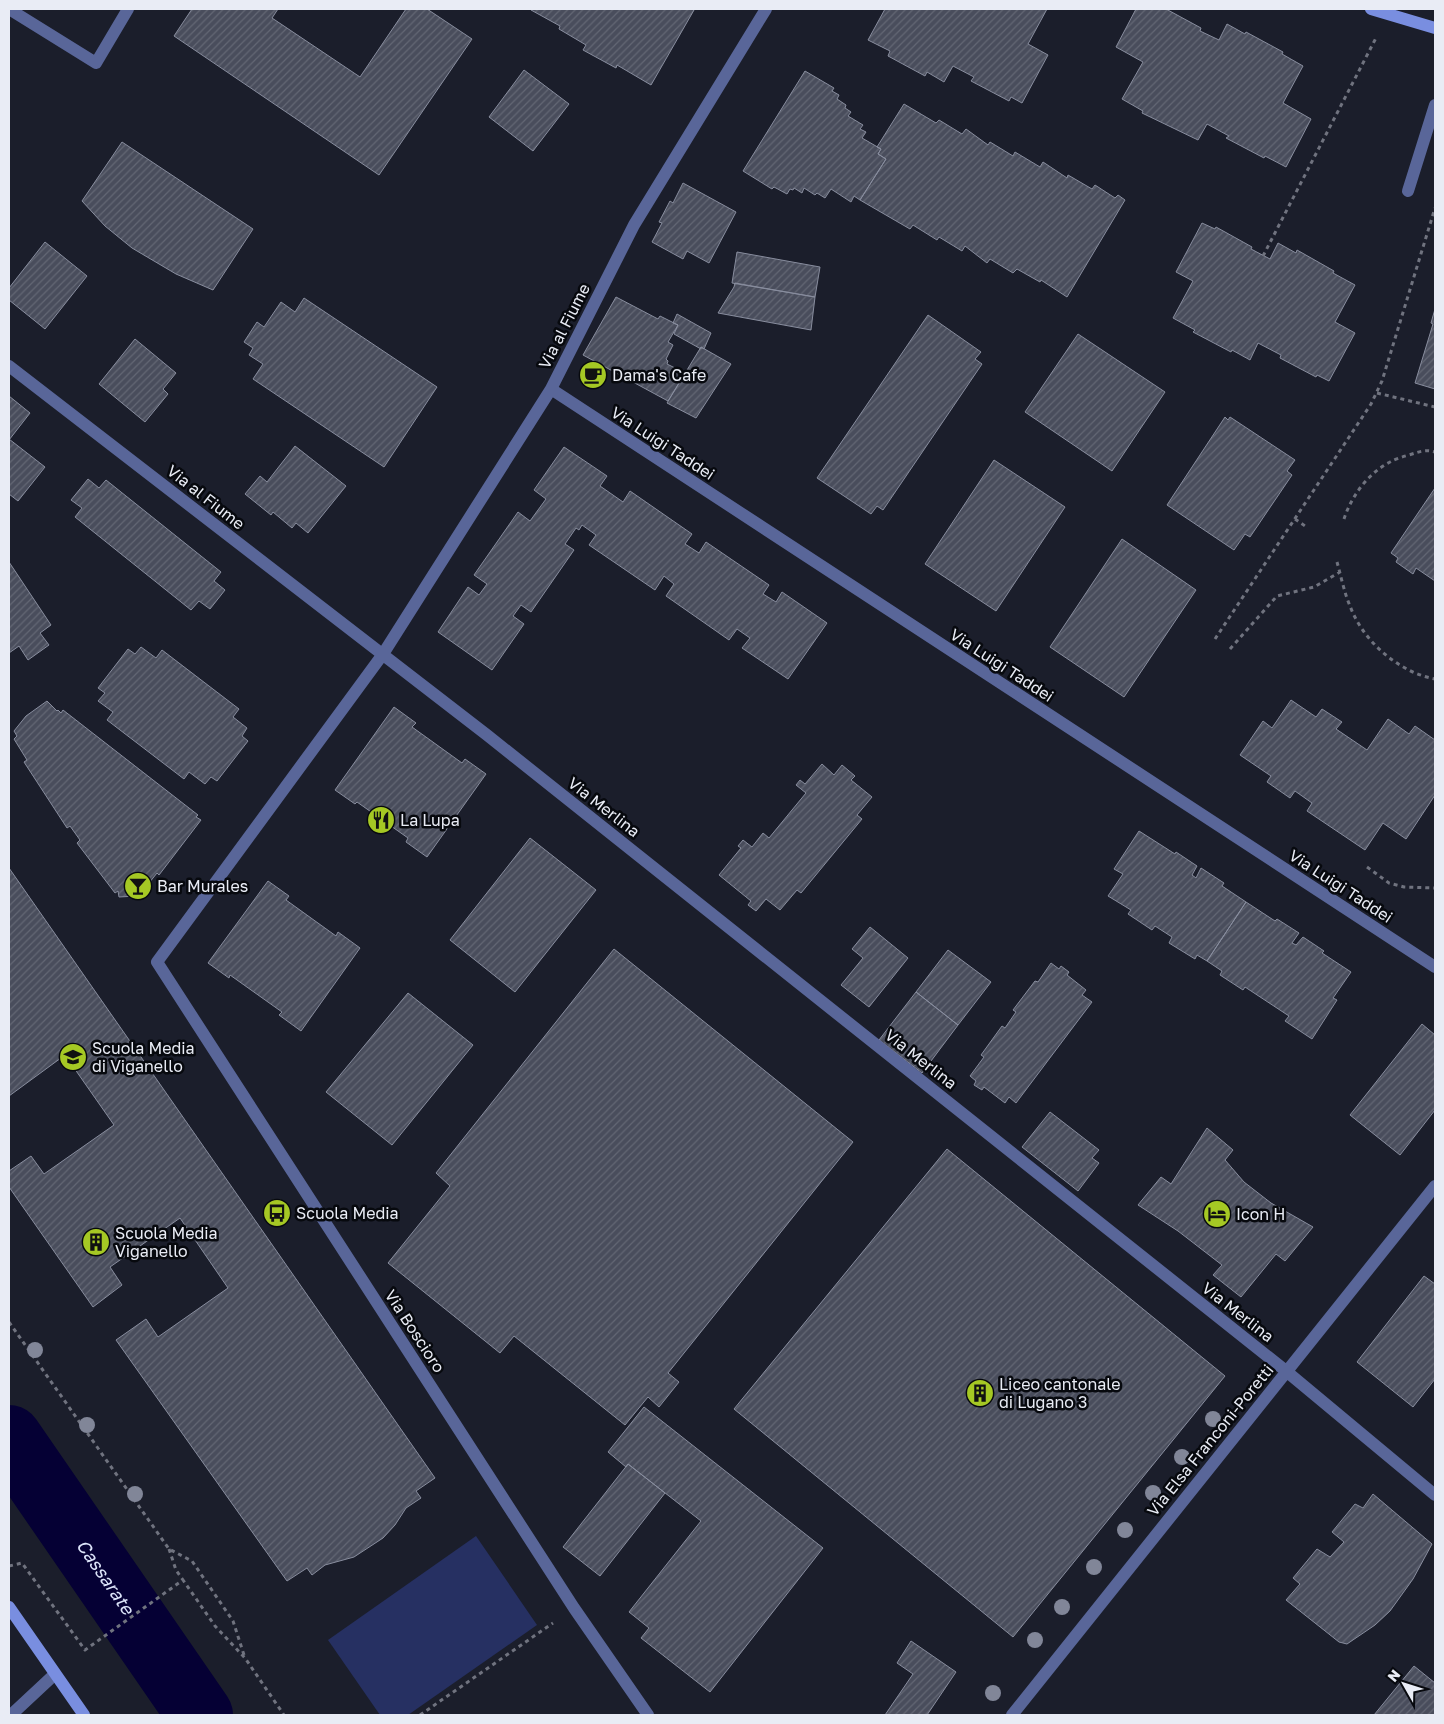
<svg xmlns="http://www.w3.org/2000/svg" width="1444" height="1724" viewBox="0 0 1444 1724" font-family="'Golos Text',sans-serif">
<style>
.grass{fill:#263062}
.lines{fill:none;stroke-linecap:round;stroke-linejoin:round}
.river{stroke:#050034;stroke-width:66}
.building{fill:url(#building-hatch);stroke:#888d9e}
.path{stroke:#70737f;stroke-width:3;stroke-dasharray:4 4;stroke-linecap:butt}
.lane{stroke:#596699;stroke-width:12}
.street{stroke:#596699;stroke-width:12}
.secondary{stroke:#798ee0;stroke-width:12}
.tree{fill:#818698}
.labels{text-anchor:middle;stroke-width:5;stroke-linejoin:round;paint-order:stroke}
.street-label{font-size:16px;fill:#e9ecf5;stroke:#07090e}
.poi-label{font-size:16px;fill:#e9ecf5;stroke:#07090e;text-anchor:start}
.water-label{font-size:18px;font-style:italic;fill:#dce3f9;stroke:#07090e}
</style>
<defs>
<pattern id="building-hatch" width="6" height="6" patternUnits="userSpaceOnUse" patternTransform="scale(1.25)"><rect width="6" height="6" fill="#494d5c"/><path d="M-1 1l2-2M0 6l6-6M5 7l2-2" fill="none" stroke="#636774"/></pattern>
</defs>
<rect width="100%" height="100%" fill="#1b1e2b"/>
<path class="grass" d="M476,1536L537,1625L408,1715H380L328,1640Z"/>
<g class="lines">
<path class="river" id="s1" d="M9,1438L200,1715"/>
</g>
<path class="building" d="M192,9H278L272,18L360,77L406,9H427L472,39L379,175L174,36Z
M532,9H692L694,10L651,85L617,65L616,68L583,50L586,45L559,29L560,26L531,10Z
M885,9H1047L1028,44L1048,55L1022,103L1011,97L1009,101L971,81L974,77L953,66L944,82L927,72L925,76L888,56L890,51L868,40Z
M1136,9H1166L1201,28L1200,31L1219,40L1227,24L1245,34L1246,32L1283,52L1282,54L1303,66L1283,103L1311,119L1286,167L1265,156L1264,158L1226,138L1229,136L1207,124L1198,140L1142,113L1143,111L1122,99L1143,62L1116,47Z
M524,70L569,104L533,151L489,117Z
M805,71L834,88L832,91L839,95L837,99L846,105L845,108L851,112L848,116L863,125L860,129L866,132L862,138L881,149L878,154L886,159L860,200L854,196L851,202L831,189L825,198L817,193L815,195L804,188L802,193L794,188L793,190L790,189L787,194L774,187L772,189L743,171Z
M904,104L936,123L939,120L962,134L966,129L988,145L990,142L1013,156L1015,152L1040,167L1043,162L1067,178L1068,175L1092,189L1095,185L1115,198L1118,195L1125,200L1067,297L1041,280L1040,282L1017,269L1013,273L990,259L987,263L965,246L962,251L939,237L937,240L913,225L910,229L860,200L886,159L878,154L881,149L877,147Z
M122,142L253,229L213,290L176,274L132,248L105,226L82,201Z
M683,183L736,212L709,263L687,251L683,259L652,242L662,223L659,222L670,201L673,203Z
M1202,223L1215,229L1216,227L1252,247L1251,249L1270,259L1278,243L1296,253L1297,250L1334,271L1333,273L1355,285L1335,322L1355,333L1329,381L1317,375L1316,377L1280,358L1281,355L1258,343L1250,360L1232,350L1231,352L1193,332L1195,330L1173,318L1193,281L1176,272Z
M45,242L87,276L45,329L9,300V288Z
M737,252L820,267L815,297L732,283Z
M735,283L815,297L811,330L718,313L734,287Z
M616,297L658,319L660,316L678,325L668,342L673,345L666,359L668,361L667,364L685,373L668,401L583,355Z
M304,298L437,387L384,467L253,379L263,364L249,355L253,348L244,342L257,322L264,327L281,302L295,312Z
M1435,309V389L1415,383L1433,324L1431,323Z
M677,314L711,333L704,349L701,347V349L674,334L678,325L673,323Z
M928,315L981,352L975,359L982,364L883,510L877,506L871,514L817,478Z
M1078,334L1165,392L1112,471L1025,412Z
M135,339L176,373L163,389L168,394L145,422L99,384Z
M701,347L731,364L696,418L667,403Z
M9,396L30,413L9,440Z
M1225,417L1228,420L1230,417L1295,460L1287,471L1292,475L1250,537L1245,534L1234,550L1167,505Z
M9,439L45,467L18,501L9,494Z
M295,446L346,486L308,533L296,523L292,528L273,512L271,515L245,494L260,476L267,482Z
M564,447L607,476L600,486L623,502L630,491L692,534L685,544L699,553L706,542L769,585L763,594L776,602L782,592L827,623L788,679L742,648L750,638L737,629L729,640L666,596L674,584L664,576L655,590L589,545L596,535L582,525L579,530L576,528L565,544L574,550L531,612L521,605L513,616L524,624L492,670L438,632L468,587L479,595L487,584L474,575L518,512L530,521L546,499L534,490Z
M994,460L1065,507L996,611L925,564Z
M88,479L99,488L106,480L221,572L214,581L225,590L210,609L199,601L191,610L75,517L82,508L71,500Z
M1435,488V581L1416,568L1413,574L1396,562L1398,558L1391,553Z
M1122,539L1196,590L1124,697L1050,647Z
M9,562L51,625L40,633L49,645L28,660L19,646L9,653Z
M141,647L156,658L162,650L239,709L233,717L247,728L242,736L248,741L217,781L211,777L205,784L189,772L184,779L107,720L113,712L98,701L105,693L98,688L128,649L135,654Z
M1291,700L1316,717L1322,709L1342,722L1336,729L1367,750L1388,719L1409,734L1415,726L1435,740V795L1406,839L1383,823L1365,850L1307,811L1312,803L1295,791L1290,798L1267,782L1271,776L1240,755L1263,721L1272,728Z
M47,701L57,711L58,710L61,713L63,710L198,815L196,817L201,820L159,875L157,873L145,888H141L137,896L119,897L118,891L115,893L77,843L80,840L70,826L67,828L24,762L27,760L14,739L17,736L14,731L26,716Z
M394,707L416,723L412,727L462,763L465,759L486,774L427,857L406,842L408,838L357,802L355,804L335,790Z
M822,764L834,775L842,765L855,776L851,780L872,797L857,815L862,819L801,893L797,890L780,910L766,899L756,911L748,905L751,901L719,875L741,848L738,846L743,840L752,847L763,833L769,838L806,793L796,785L800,780L805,784Z
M1139,831L1175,854L1176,852L1197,866L1192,875L1196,878L1201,868L1224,883L1222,886L1246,902L1207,961L1197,955L1195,959L1169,943L1172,937L1155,926L1152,930L1128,914L1131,910L1108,896L1123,874L1114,869Z
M530,838L596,890L515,992L450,940Z
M9,868L435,1478L416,1491L421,1498L406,1508L395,1525L383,1538L354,1557L325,1565L312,1575L307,1568L287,1581L116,1340L146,1319L158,1337L228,1288L180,1218L110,1267L122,1285L93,1307L9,1187V1171L31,1156L44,1174L114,1125L65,1055L9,1096Z
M268,881L289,896L286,900L336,936L338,932L360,948L301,1031L279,1015L282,1012L230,975L229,978L208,963Z
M1246,902L1275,921L1277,919L1299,933L1292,943L1296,945L1303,937L1324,951L1322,953L1351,972L1333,998L1337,1000L1312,1039L1285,1021L1289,1016L1245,987L1243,990L1220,975L1222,971L1207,961Z
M870,927L908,958L869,1007L841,985L863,958L852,949Z
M614,949L853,1142L668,1373L679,1382L659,1407L648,1397L625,1425L514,1336L500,1353L388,1263L450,1186L436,1173Z
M948,950L991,982L958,1025L916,992Z
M1051,963L1059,969L1061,966L1069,972L1067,975L1086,990L1082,995L1092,1002L1016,1103L1009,1097L1005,1103L984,1087L982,1090L974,1085L976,1081L970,1076L984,1057L981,1055L1002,1026L1005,1028L1016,1012L1013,1010L1035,981L1038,982Z
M916,992L958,1025L922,1073L879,1040Z
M408,993L473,1045L392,1145L326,1092Z
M1422,1024L1435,1035V1110L1400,1155L1350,1115Z
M1050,1112L1099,1150L1092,1158L1099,1163L1078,1191L1022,1147Z
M1207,1128L1233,1150L1225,1160L1244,1182L1271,1203L1313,1227L1285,1261L1276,1254L1241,1297L1213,1275L1222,1265L1178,1231L1138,1205L1161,1177L1171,1184Z
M947,1149L1225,1376L1013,1637L734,1409Z
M1424,1276L1435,1284V1379L1413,1407L1357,1362Z
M644,1407L823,1548L710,1692L641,1638L649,1628L629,1612L701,1521L628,1464L626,1467L608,1452Z
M628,1464L665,1493L600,1576L563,1547Z
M1373,1494L1432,1544L1413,1579L1390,1611L1375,1625L1347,1644L1339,1642L1286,1600L1300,1584L1293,1578L1317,1549L1330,1557L1344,1542L1332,1532L1355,1504L1363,1508Z
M911,1641L956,1672L927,1715H885L913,1674L897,1663Z
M1414,1666L1435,1683V1715H1374Z"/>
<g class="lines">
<path class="path" d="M1263,256L1377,36
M1377,393L1435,407
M1295,519L1305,526
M1344,519C1351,497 1368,473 1390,462C1395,459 1402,457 1409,455C1419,452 1425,449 1435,452
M1337,562C1341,576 1344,592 1350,606C1363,641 1398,672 1435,679
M1215,639L1371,404L1382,381L1435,208
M1230,649L1277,596L1314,587L1340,572
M1367,867L1389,883L1404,887L1435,888
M9,1322L169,1549L192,1561L233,1621L245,1658
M169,1549L176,1570L183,1580
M9,1566L22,1563L85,1650L183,1580L215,1626L245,1658L284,1715
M420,1715L553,1623"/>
<path class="lane" d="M1408,191L1435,105"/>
<path class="street" d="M9,9L96,63L128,9
M9,366L487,735L1286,1371L1435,1495
M551,389L1435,967
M11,1715L55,1674
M648,1715L574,1608L157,962L383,654L551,389L634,225L766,9
M1012,1715L1435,1186"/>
<path class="secondary" d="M1371,9L1435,28
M9,1607L84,1715"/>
</g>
<g class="tree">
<circle cx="35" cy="1350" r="8"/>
<circle cx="1213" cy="1419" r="8"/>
<circle cx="87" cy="1425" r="8"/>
<circle cx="1182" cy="1457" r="8"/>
<circle cx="1153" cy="1493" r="8"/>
<circle cx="135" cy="1494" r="8"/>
<circle cx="1125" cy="1530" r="8"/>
<circle cx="1094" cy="1567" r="8"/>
<circle cx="1062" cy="1607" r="8"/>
<circle cx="1035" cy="1640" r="8"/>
<circle cx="993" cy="1693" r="8"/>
</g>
<defs>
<g id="cafe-disc" transform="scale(1.4375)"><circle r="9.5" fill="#a5c824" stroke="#07090e"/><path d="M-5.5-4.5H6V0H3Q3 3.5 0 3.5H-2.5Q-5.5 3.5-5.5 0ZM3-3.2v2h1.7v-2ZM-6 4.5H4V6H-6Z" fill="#111"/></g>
<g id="restaurant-disc" transform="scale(1.4375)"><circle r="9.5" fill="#a5c824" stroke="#07090e"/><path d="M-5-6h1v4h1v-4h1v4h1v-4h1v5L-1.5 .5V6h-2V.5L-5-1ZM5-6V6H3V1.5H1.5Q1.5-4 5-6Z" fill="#111"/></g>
<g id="bar-disc" transform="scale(1.4375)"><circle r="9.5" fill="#a5c824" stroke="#07090e"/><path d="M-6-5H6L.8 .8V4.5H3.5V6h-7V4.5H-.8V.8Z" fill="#111"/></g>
<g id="school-disc" transform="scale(1.4375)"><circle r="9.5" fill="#a5c824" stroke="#07090e"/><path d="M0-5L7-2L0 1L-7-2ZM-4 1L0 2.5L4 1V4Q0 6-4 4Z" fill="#111"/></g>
<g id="bus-disc" transform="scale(1.4375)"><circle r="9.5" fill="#a5c824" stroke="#07090e"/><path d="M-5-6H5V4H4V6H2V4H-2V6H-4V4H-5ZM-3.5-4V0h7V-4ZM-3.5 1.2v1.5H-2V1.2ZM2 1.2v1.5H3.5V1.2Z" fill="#111"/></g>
<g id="hotel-disc" transform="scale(1.4375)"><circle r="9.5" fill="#a5c824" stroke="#07090e"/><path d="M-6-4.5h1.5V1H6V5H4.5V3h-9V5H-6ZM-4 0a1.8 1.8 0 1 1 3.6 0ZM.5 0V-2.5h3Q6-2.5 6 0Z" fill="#111"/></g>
<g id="building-disc" transform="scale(1.4375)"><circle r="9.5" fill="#a5c824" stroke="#07090e"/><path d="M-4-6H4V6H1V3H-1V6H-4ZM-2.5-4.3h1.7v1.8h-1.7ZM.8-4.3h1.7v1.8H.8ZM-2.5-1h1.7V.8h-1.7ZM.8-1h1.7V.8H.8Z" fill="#111"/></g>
</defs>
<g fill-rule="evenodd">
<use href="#cafe-disc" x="593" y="375"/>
<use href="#restaurant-disc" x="381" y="820"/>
<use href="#bar-disc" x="138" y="886"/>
<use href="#school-disc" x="73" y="1057"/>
<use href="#bus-disc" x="277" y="1213"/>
<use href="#hotel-disc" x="1217" y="1214"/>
<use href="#building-disc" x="96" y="1242"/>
<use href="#building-disc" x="980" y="1393"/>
</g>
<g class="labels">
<g class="street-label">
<text transform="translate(564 326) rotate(-63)" y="6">Via al Fiume</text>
<text transform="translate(663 443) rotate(33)" y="6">Via Luigi Taddei</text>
<text transform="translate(206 497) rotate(38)" y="6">Via al Fiume</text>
<text transform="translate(1002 665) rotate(33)" y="6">Via Luigi Taddei</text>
<text transform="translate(604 807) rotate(38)" y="6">Via Merlina</text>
<text transform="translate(1341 886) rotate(33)" y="6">Via Luigi Taddei</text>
<text transform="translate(921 1059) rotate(38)" y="6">Via Merlina</text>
<text transform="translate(1238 1312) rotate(38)" y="6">Via Merlina</text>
<text transform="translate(415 1331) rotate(57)" y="6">Via Boscioro</text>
<text transform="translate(1210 1440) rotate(-51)" y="6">Via Elsa Franconi-Poretti</text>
</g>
<g class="poi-label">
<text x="612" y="381">Dama's Cafe</text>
<text x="400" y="826">La Lupa</text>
<text x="157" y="892">Bar Murales</text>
<text x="92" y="1054">Scuola Media<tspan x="92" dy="18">di Viganello</tspan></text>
<text x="296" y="1219">Scuola Media</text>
<text x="1236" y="1220">Icon H</text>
<text x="115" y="1239">Scuola Media<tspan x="115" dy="18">Viganello</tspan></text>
<text x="999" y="1390">Liceo cantonale<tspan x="999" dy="18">di Lugano 3</tspan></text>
</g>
<g class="water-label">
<text dy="6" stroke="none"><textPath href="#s1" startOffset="169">Cassarate</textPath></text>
</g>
</g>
<rect width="1444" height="1724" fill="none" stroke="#e9ecf5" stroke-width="20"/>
<g transform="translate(1404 1684) rotate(309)" stroke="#07090e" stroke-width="4" paint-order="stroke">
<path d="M0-4L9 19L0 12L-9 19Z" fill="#e9ecf5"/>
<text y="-8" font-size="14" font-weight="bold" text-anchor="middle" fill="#e9ecf5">N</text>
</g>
</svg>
